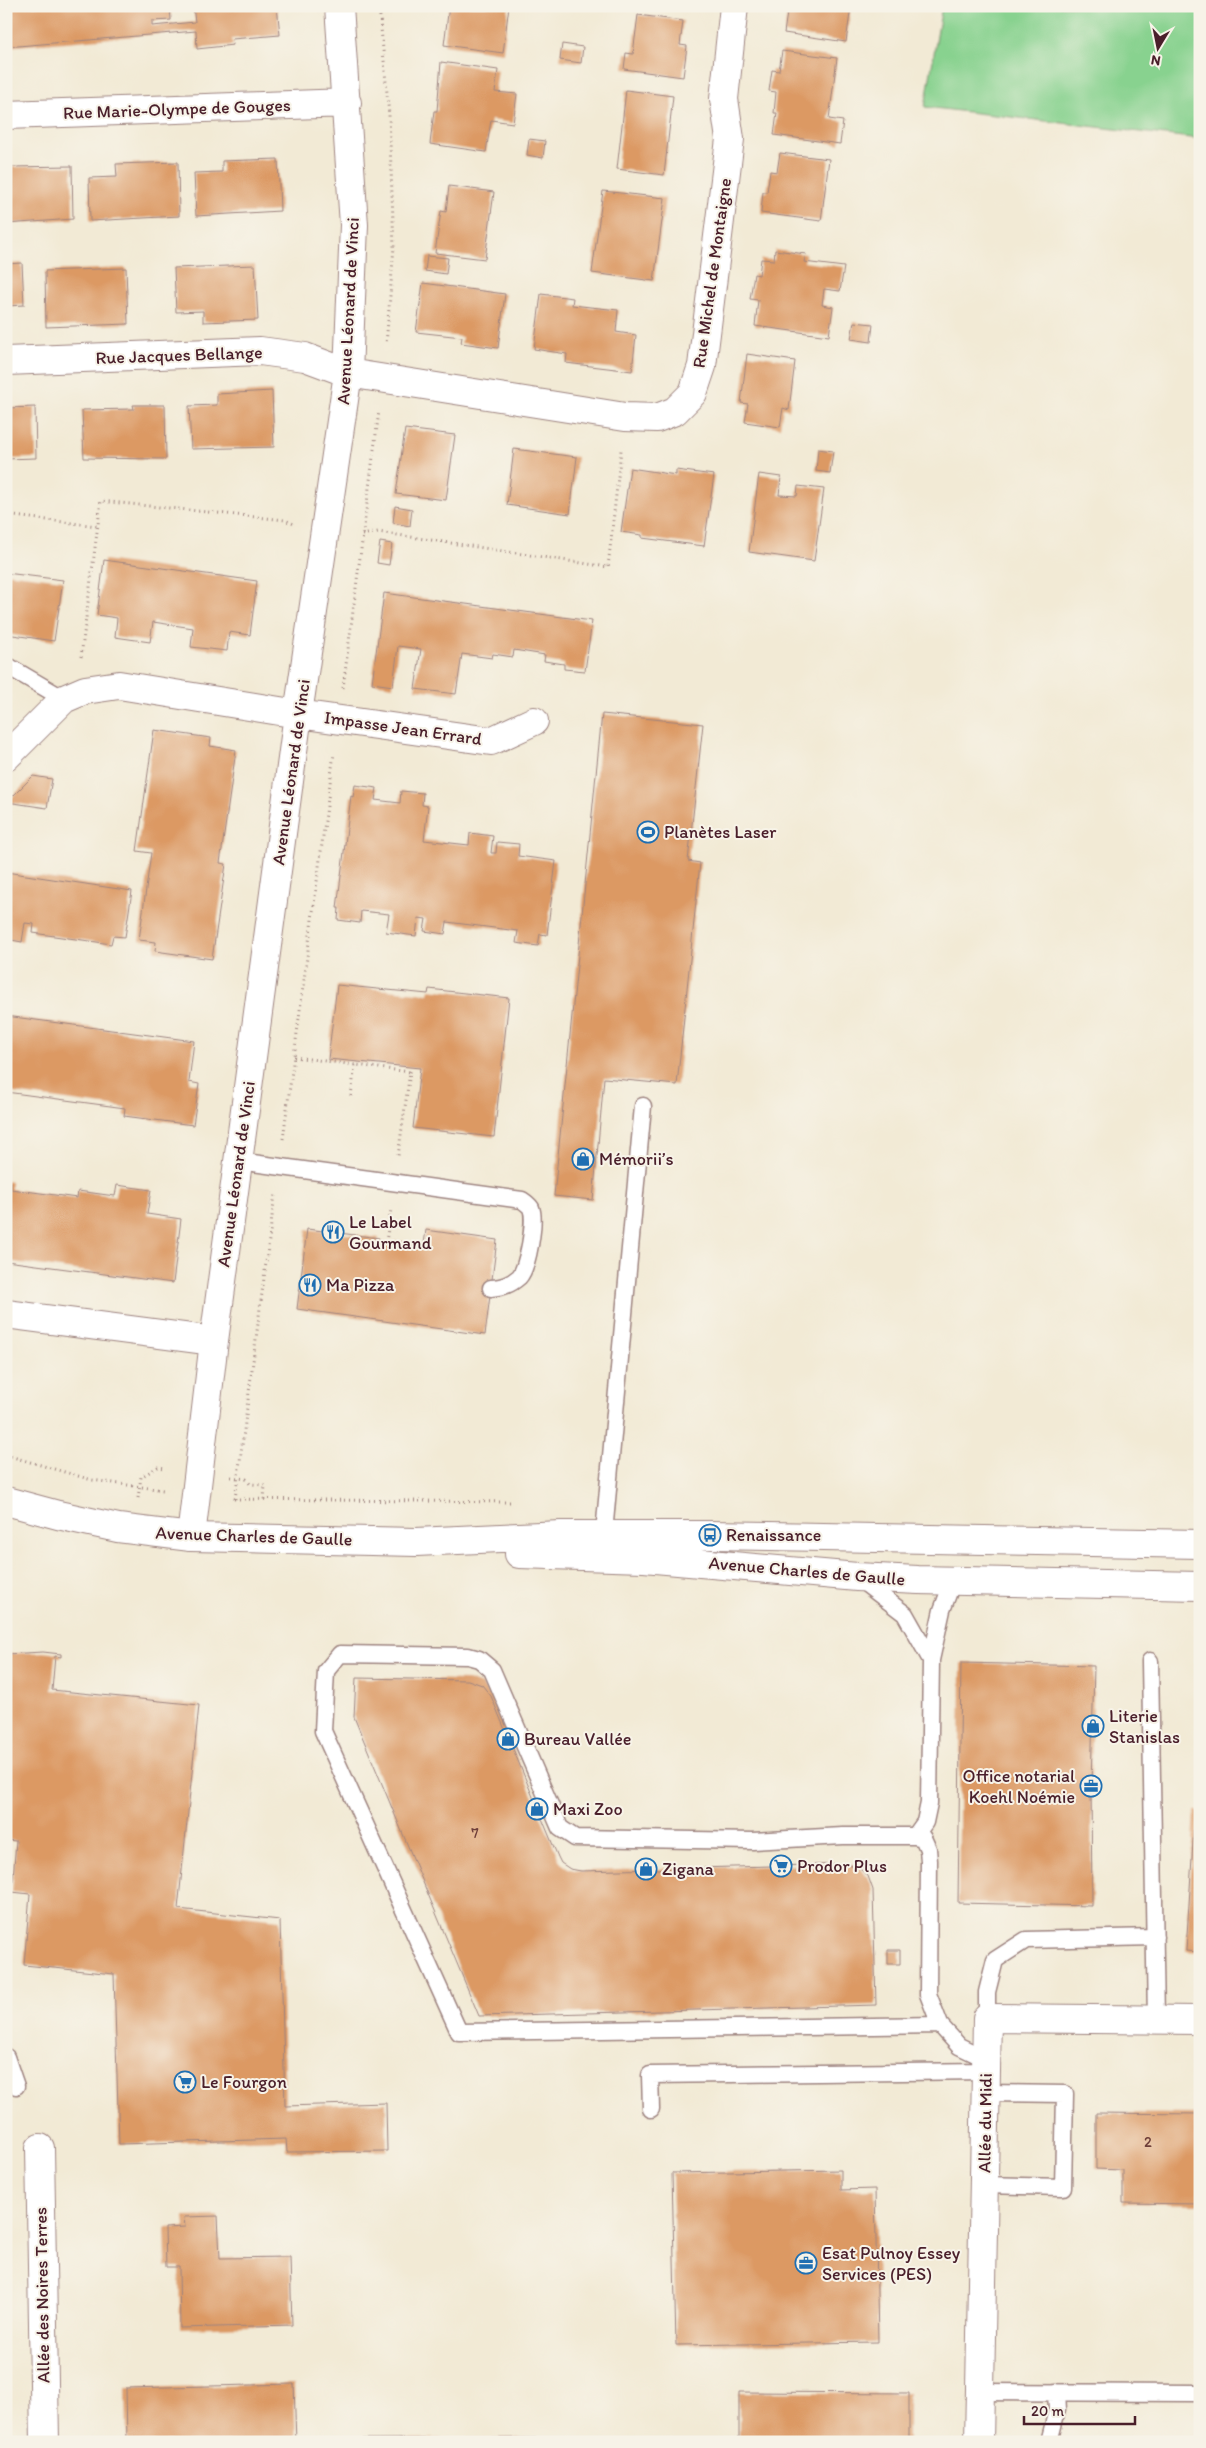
<svg xmlns="http://www.w3.org/2000/svg" width="1206" height="2448" viewBox="0 0 1206 2448" font-family="Itim,sans-serif">
<style>
.green{fill:#88d28f;stroke:#69785d}
.building{fill:#dc9963}
.lines{fill:none;stroke-linecap:round;stroke-linejoin:round}
.lane-casing{stroke:#9e8480;stroke-width:19}
.street-casing{stroke:#9e8480;stroke-width:30}
.secondary-casing{stroke:#9e8480;stroke-width:30}
.path{stroke:#9e8480;stroke-width:3;stroke-dasharray:1 4;stroke-linecap:butt}
.lane{stroke:#fff;stroke-width:16}
.street{stroke:#fff;stroke-width:28}
.secondary{stroke:#fff;stroke-width:28}
.labels{text-anchor:middle;stroke-width:4;stroke-linejoin:round;paint-order:stroke}
.number-label{font-size:15px;fill:#6e3e39}
.street-label{font-size:18px;fill:#4a1f2b;stroke:#f7f3e8}
.poi-label{font-size:18px;fill:#4a1f2b;stroke:#f7f3e8;text-anchor:start}
</style>
<rect width="100%" height="100%" fill="#f7f3e8"/>
<filter id="ink" filterUnits="userSpaceOnUse"><feTurbulence type="fractalNoise" baseFrequency=".02" numOctaves="2"/><feDisplacementMap in="SourceGraphic" scale="10" xChannelSelector="R" yChannelSelector="G"/><feConvolveMatrix kernelMatrix="1 2 1 2 8 2 1 2 1" color-interpolation-filters="sRGB"/></filter>
<filter id="wash" filterUnits="userSpaceOnUse"><feTurbulence type="fractalNoise" baseFrequency=".0096" numOctaves="4" result="noise"/><feDisplacementMap in="SourceGraphic" scale="20" xChannelSelector="R" yChannelSelector="G"/><feGaussianBlur stdDeviation="1.12" result="paint"/><feColorMatrix in="noise" values="0 0 0 0 0 0 0 0 0 0 0 0 0 0 0 0 0 1.4 0 .05"/><feComposite in="paint" operator="in"/></filter>
<g filter="url(#wash)">
<rect width="100%" height="100%" fill="#f2ead5"/>
<path class="green" d="M942,6H1200V139L925,107Z"/>
<g id="blocks">
<path class="building" d="M6,6H170L171,20L152,21V26L195,22L193,6H277L280,35L232,39L233,45L197,49L196,31L6,47Z
M449,6H509L503,53L444,45Z
M788,6H851L846,42L784,33Z
M638,15L683,21L680,45L687,46L683,77L624,69L626,53L633,54Z
M562,44L583,47L581,63L560,60Z
M782,51L837,58L829,119L843,121L840,144L774,135L777,113H774L776,92L769,91L772,70L779,71Z
M441,62L498,70L495,92L517,94L513,123L491,120L486,152L430,144L434,111H437Z
M626,90L673,96L664,175L617,169Z
M529,139L545,141L543,158L527,155Z
M780,153L829,159L821,221L761,213L763,192H767L770,171L777,172Z
M278,159L280,211L196,216L194,173L222,172V161Z
M178,162L179,216L90,221L89,178L117,177L116,164Z
M72,166L73,219L6,224V181H11L10,167Z
M449,186L494,192L485,259L435,253L441,211L446,212Z
M603,191L665,198L654,281L592,273Z
M775,250L806,254L804,262L844,267L840,291L824,289L822,305L833,307L829,336L755,326L758,300L750,299L754,274L759,275L761,259L774,260Z
M427,256L448,258L446,274L425,271Z
M22,263L24,305L6,306V264Z
M255,265L258,320L203,322V311L176,312L174,268Z
M126,268L128,324L46,327L45,271Z
M423,283L505,294L498,348L461,343L462,337L416,332Z
M541,294L573,298L572,305L618,310L616,332L636,335L632,371L566,363L567,354L534,349Z
M854,322L873,324L871,342L851,339Z
M747,354L795,361L789,410L783,408L780,427L745,422L748,404L741,403Z
M272,391L274,447L191,449L189,406L217,405V394Z
M133,405H165L166,459L84,458L82,410L134,409Z
M35,407L36,458L6,459V408Z
M405,429L455,435L446,500L396,494Z
M514,449L577,457L570,514L507,505Z
M818,449L833,451L830,473L816,471Z
M630,468L676,475V470L714,475L704,546L642,538V535L621,532Z
M759,474L781,477L779,495L797,496L798,486L824,489L814,561L749,552Z
M395,506L412,509L410,526L393,523Z
M380,542L392,544L389,565L377,563Z
M104,560L257,581L250,635L229,632L227,651L191,647L193,628L153,622L150,642L115,637L117,618L97,615Z
M6,573L63,580L54,641L6,634Z
M384,593L592,621L585,671L564,669V664L544,661L545,655L514,650L513,657L493,654L492,658L462,654L456,694L415,689L421,649L398,646L393,686L372,683Z
M602,714L703,724L688,861L700,863L677,1085L604,1078L593,1200L554,1196Z
M154,730L211,738L210,746L236,750L220,863L226,864L212,959L155,951L156,942L139,940L151,853L137,851Z
M33,776L52,779L47,808L7,802Z
M355,785L377,788L375,800L400,803L401,791L423,793L422,805L428,806L424,840L469,845L470,833L493,836L491,853H496L497,842L519,844L518,856L556,861L547,935L540,934L538,946L516,943L518,931L447,922L445,934L424,931L426,919L418,918L416,936L386,932L389,914L361,911L360,923L338,920L339,908H337L351,796L353,797Z
M6,872L132,891L125,937L113,936L111,944L33,933L34,924L25,923L22,942L6,939Z
M337,985L428,994L429,989L509,998L494,1137L413,1128L420,1068L328,1059Z
M6,1016L194,1041L189,1082L199,1084L193,1125L124,1116L125,1108L6,1092Z
M6,1181L11,1182V1189L77,1198L78,1191L115,1196L117,1185L151,1190L147,1214L181,1219L173,1283L6,1261Z
M307,1229L379,1238L378,1242L394,1244V1241L424,1244L426,1230L497,1240L485,1335L297,1309Z
M43,1652L61,1654V1657L55,1656L52,1690L199,1705L178,1909L280,1920L285,2106L386,2103L387,2151L287,2152L286,2139L119,2144L114,1974L24,1965L30,1894L12,1892L16,1841L6,1840V1654Z
M961,1663L1094,1666L1091,1786L1092,1906L958,1903Z
M356,1678L468,1680L482,1685L491,1696L558,1857L561,1863L570,1869L581,1871L848,1864L859,1868L868,1876L873,1890L876,2005L479,2016L354,1717Z
M1195,1811H1200V1952L1186,1951Z
M888,1950H900V1964H888Z
M1096,2113L1200,2114V2204L1123,2203V2170L1096,2169Z
M841,2170V2190L875,2189L878,2342L676,2345L672,2173Z
M218,2216L220,2258L290,2257L292,2325L180,2328L179,2267H166L165,2228L185,2227L184,2217Z
M294,2384L296,2442H127L126,2388Z
M739,2392L909,2393V2442H739Z
M550,2438V2442H361V2439Z"/>
</g>
</g>
<g filter="url(#ink)">
<use href="#blocks" fill-opacity="0" stroke="#9e8480" stroke-width="1"/>
<g class="lines">
<g class="lane-casing">
<path id="lane" d="M6,665L64,699
M238,1161L522,1200C525,1202 529,1205 531,1208C536,1220 528,1268 519,1277C510,1285 503,1287 491,1288
M603,1544L643,1106
M858,1578L905,1614L931,1660
M1150,1661L1156,2020
M915,1836L925,1822L929,1803L931,1660L942,1610L953,1581
M987,2018V1992L995,1960L1026,1940L1155,1937
M940,2025L459,2032L323,1731L326,1671L340,1654L468,1656L479,1659L492,1670L560,1828L575,1838L753,1841L843,1836H915L923,1838L928,1849L929,1861L928,1994L940,2025L959,2046L986,2059
M6,2057L16,2086
M651,2109L650,2075L986,2071
M984,2185L1063,2187L1065,2094L986,2093
M980,2392L1200,2393
M1049,2442L1057,2410L1056,2392"/>
</g>
<g class="street-casing">
<path id="street" d="M6,115L347,103
M6,361L260,351L305,357L348,373L625,417L657,418L675,411L693,393L702,366L730,139L724,99L734,6
M6,757L64,699L85,690L119,685L298,714L491,741L534,721
M6,1314L214,1341
M191,1537L214,1341L298,714L348,373L354,225L339,6
M40,2148L45,2442
M979,2442L987,2018L1200,2020"/>
</g>
<g class="secondary-casing">
<path id="secondary" d="M6,1501L58,1515L118,1528L191,1537L416,1542L561,1535H710L1200,1544
M519,1554L644,1558L857,1577L918,1580L1200,1586"/>
</g>
<path class="path" d="M379,6L389,115L394,247L386,345
M6,515L97,526
M362,535L378,532L608,567L621,450
M81,657L101,501L285,520L294,524
M343,688L379,411
M294,1057L410,1072L398,1156
M410,1072L412,1068
M351,1096L355,1065
M283,1139L334,753
M386,1242L391,1209
M6,1455L92,1480L163,1490
M231,1477L246,1479L250,1484L265,1485L264,1500
M138,1498L141,1477L158,1467L165,1468
M234,1499L510,1502
M235,1499L275,1194"/>
<use href="#lane" class="lane"/>
<use href="#street" class="street"/>
<use href="#secondary" class="secondary"/>
</g>
</g>
<defs>
<g id="stadium-ring" transform="scale(1.125)"><circle r="9.5" fill="#f7f3e8" stroke="#1f6fb2" stroke-width="1.5"/><path d="M0-5a6.5 5 0 1 0 0 10a6.5 5 0 1 0 0-10ZM-3.5-1.8h7v3.6h-7Z" fill="#1f6fb2"/></g>
<g id="shop-ring" transform="scale(1.125)"><circle r="9.5" fill="#f7f3e8" stroke="#1f6fb2" stroke-width="1.5"/><path d="M-5-2.5h2.3a2.7 3.5 0 0 1 5.4 0H5L5.5 6h-11ZM-1.5-2.5h3a1.5 2.3 0 0 0-3 0Z" fill="#1f6fb2"/></g>
<g id="restaurant-ring" transform="scale(1.125)"><circle r="9.5" fill="#f7f3e8" stroke="#1f6fb2" stroke-width="1.5"/><path d="M-5-6h1v4h1v-4h1v4h1v-4h1v5L-1.5 .5V6h-2V.5L-5-1ZM5-6V6H3V1.5H1.5Q1.5-4 5-6Z" fill="#1f6fb2"/></g>
<g id="bus-ring" transform="scale(1.125)"><circle r="9.5" fill="#f7f3e8" stroke="#1f6fb2" stroke-width="1.5"/><path d="M-5-6H5V4H4V6H2V4H-2V6H-4V4H-5ZM-3.5-4V0h7V-4ZM-3.5 1.2v1.5H-2V1.2ZM2 1.2v1.5H3.5V1.2Z" fill="#1f6fb2"/></g>
<g id="office-ring" transform="scale(1.125)"><circle r="9.5" fill="#f7f3e8" stroke="#1f6fb2" stroke-width="1.5"/><path d="M-6-3h4V-5.5h4V-3h4V5H-6ZM-1-4.5V-3h2v-1.5ZM-6 0V1H6V0Z" fill="#1f6fb2"/></g>
<g id="supermarket-ring" transform="scale(1.125)"><circle r="9.5" fill="#f7f3e8" stroke="#1f6fb2" stroke-width="1.5"/><path d="M-6-5.5h2.5l.6 2H6L4.5 2H-2.5L-4.4-4H-6ZM-1.5 3.2a1.3 1.3 0 1 0 .1 0ZM3 3.2a1.3 1.3 0 1 0 .1 0Z" fill="#1f6fb2"/></g>
</defs>
<g fill-rule="evenodd">
<use href="#stadium-ring" x="648" y="832"/>
<use href="#shop-ring" x="583" y="1159"/>
<use href="#restaurant-ring" x="333" y="1232"/>
<use href="#restaurant-ring" x="310" y="1285"/>
<use href="#bus-ring" x="710" y="1535"/>
<use href="#shop-ring" x="1093" y="1726"/>
<use href="#shop-ring" x="508" y="1739"/>
<use href="#office-ring" x="1091" y="1786"/>
<use href="#shop-ring" x="537" y="1809"/>
<use href="#supermarket-ring" x="781" y="1866"/>
<use href="#shop-ring" x="646" y="1869"/>
<use href="#supermarket-ring" x="185" y="2082"/>
<use href="#office-ring" x="806" y="2263"/>
</g>
<g class="labels">
<g class="number-label">
<text x="475" y="1838">7</text>
<text x="1148" y="2147">2</text>
</g>
<g class="street-label">
<text transform="translate(177 109) rotate(-2)" y="6">Rue Marie-Olympe de Gouges</text>
<text transform="translate(712 273) rotate(-82)" y="6">Rue Michel de Montaigne</text>
<text transform="translate(348 311) rotate(-87)" y="6">Avenue Léonard de Vinci</text>
<text transform="translate(179 355) rotate(-2)" y="6">Rue Jacques Bellange</text>
<text transform="translate(403 728) rotate(8)" y="6">Impasse Jean Errard</text>
<text transform="translate(291 772) rotate(-82)" y="6">Avenue Léonard de Vinci</text>
<text transform="translate(236 1174) rotate(-82)" y="6">Avenue Léonard de Vinci</text>
<text transform="translate(254 1536) rotate(2)" y="6">Avenue Charles de Gaulle</text>
<text transform="translate(807 1571) rotate(5)" y="6">Avenue Charles de Gaulle</text>
<text transform="translate(985 2123) rotate(-89)" y="6">Allée du Midi</text>
<text transform="translate(42 2295) rotate(-91)" y="6">Allée des Noires Terres</text>
</g>
<g class="poi-label">
<text x="664" y="838">Planètes Laser</text>
<text x="599" y="1165">Mémorii’s</text>
<text x="349" y="1228">Le Label<tspan x="349" dy="21">Gourmand</tspan></text>
<text x="326" y="1291">Ma Pizza</text>
<text x="726" y="1541">Renaissance</text>
<text x="1109" y="1722">Literie<tspan x="1109" dy="21">Stanislas</tspan></text>
<text x="524" y="1745">Bureau Vallée</text>
<text x="1075" y="1782" text-anchor="end">Office notarial<tspan x="1075" dy="21">Koehl Noémie</tspan></text>
<text x="553" y="1815">Maxi Zoo</text>
<text x="797" y="1872">Prodor Plus</text>
<text x="662" y="1875">Zigana</text>
<text x="201" y="2088">Le Fourgon</text>
<text x="822" y="2259">Esat Pulnoy Essey<tspan x="822" dy="21">Services (PES)</tspan></text>
</g>
</g>
<rect width="1206" height="2448" fill="none" stroke="#f7f3e8" stroke-width="25"/>
<g transform="translate(1158 48) rotate(190)" stroke="#f7f3e8" stroke-width="4" paint-order="stroke">
<path d="M0-4L9 19L0 12L-9 19Z" fill="#4a1f2b"/>
<text y="-8" font-size="14" font-weight="bold" text-anchor="middle" fill="#4a1f2b">N</text>
</g>
<path d="M1024 2416v8h111v-8" fill="none" stroke="#4a1f2b" stroke-width="2.5"/>
<text x="1031" y="2416" font-size="15" fill="#4a1f2b" stroke="#f7f3e8" stroke-width="4" paint-order="stroke">20 m</text>
</svg>
